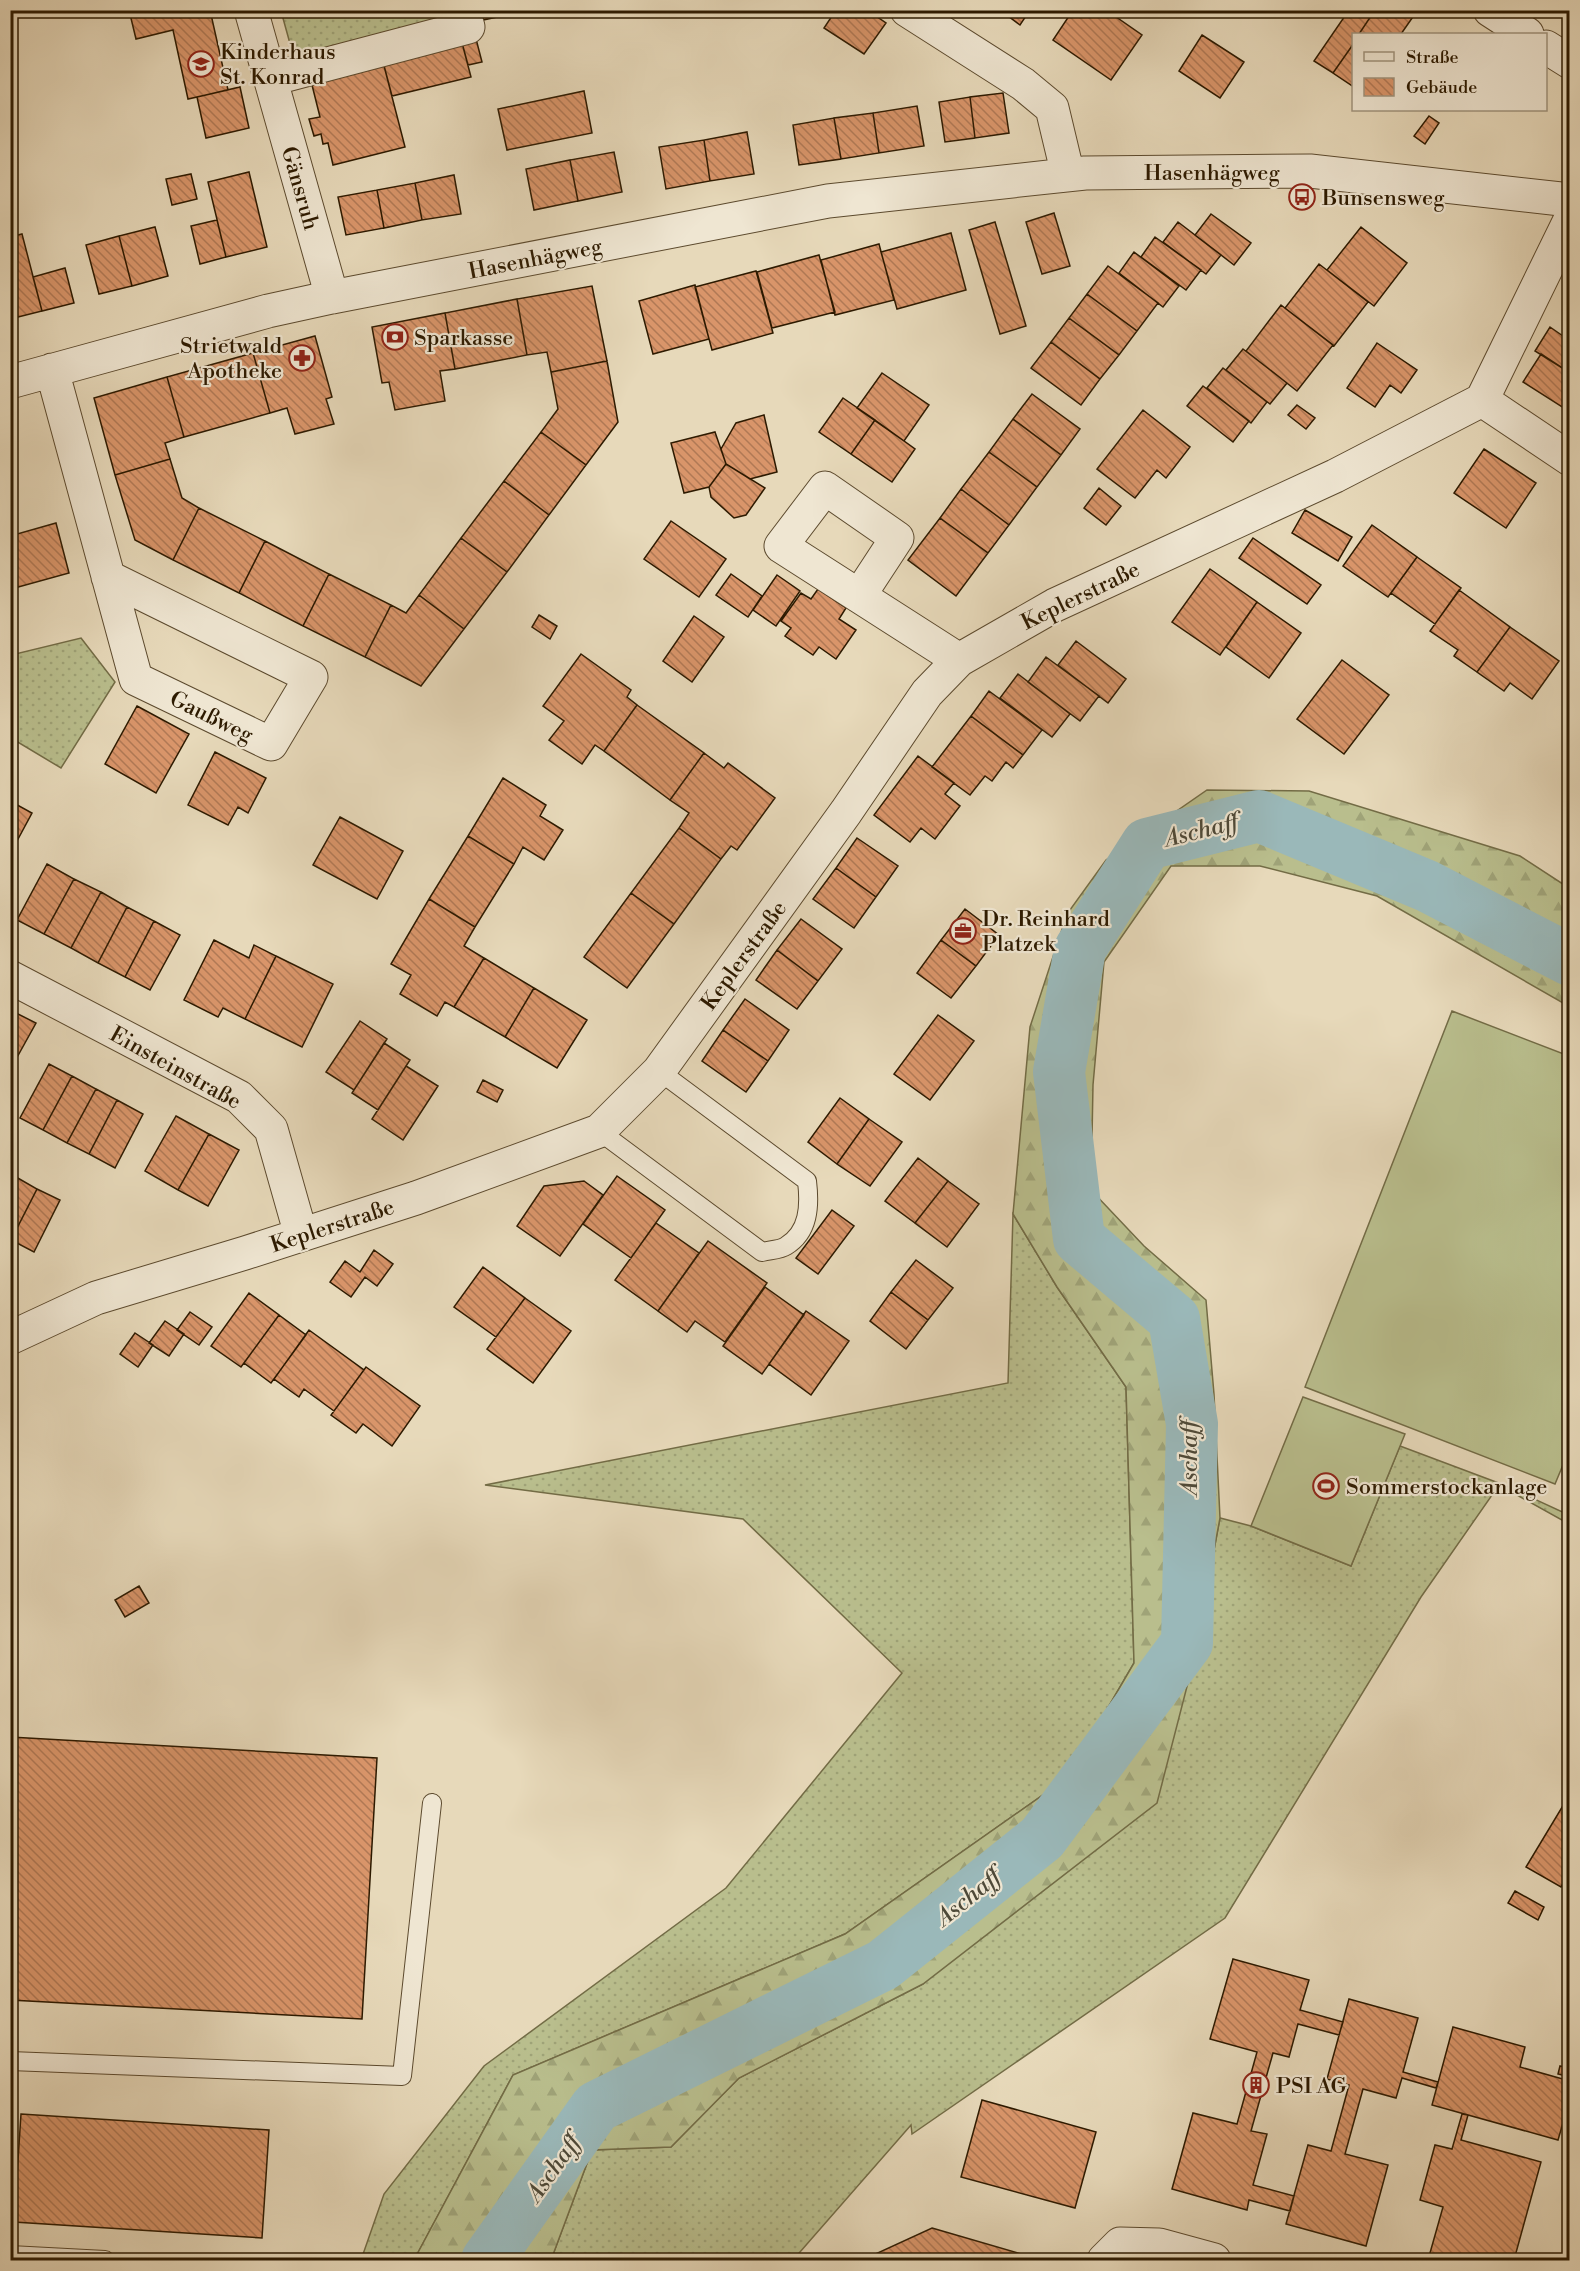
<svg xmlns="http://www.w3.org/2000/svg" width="1580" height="2271" viewBox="0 0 1580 2271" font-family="'Libre Bodoni',serif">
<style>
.grass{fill:url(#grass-dots);stroke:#736c46;stroke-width:1.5}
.forest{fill:url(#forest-firs);stroke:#736c46;stroke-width:1.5}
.pitch{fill:#b9be8d;stroke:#736c46;stroke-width:1.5}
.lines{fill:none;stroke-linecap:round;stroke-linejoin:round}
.river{stroke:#9ab8b9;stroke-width:52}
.building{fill:url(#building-back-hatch);stroke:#2d1a00;stroke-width:1.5}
.service-casing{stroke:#5c4a2e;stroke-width:20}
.minor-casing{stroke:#5c4a2e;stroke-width:35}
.service{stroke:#efe6d2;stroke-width:18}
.minor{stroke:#efe6d2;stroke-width:33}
.labels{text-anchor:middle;stroke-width:4.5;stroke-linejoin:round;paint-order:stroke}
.poi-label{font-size:22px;fill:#2d1a00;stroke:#efe6d2;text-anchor:start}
.street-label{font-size:22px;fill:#2d1a00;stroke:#efe6d2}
.water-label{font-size:24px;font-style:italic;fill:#4e4938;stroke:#efe6d2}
</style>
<defs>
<pattern id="grass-dots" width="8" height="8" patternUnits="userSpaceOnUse" patternTransform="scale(1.5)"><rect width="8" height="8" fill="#b9be8d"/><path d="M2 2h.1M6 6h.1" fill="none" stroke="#9fa378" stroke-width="1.8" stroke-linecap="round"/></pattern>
<pattern id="forest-firs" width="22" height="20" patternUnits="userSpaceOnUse" patternTransform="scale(1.5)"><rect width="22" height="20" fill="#b9be8d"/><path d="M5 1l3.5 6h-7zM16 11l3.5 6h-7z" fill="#9fa378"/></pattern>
<pattern id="building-back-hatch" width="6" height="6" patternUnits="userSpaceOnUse" patternTransform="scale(1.5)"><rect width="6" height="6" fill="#d9956a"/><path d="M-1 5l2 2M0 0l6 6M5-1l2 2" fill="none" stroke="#b07955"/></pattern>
</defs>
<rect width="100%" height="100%" fill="#e7d9ba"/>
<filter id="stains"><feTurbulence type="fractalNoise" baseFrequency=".00333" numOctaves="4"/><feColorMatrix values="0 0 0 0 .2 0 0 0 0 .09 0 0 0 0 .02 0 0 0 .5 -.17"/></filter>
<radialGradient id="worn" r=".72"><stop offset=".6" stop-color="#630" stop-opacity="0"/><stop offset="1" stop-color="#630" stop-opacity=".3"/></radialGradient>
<path class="grass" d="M448,10L449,16L294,58L281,11Z
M81,638L115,682L61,768L11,738V655Z
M1013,1214L1057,1287L1126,1387L1134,1663L1067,1778L845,1934L513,2075L414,2260H361L384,2194L484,2066L726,1888L902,1673L743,1519L485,1485L1008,1383Z
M1400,1446L1504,1485L1569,1515V1524L1499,1485L1421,1597L1225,1918L912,2134L911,2125L793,2260H551L592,2150L671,2147L739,2078L923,1984L1192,1667L1220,1518L1251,1526L1351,1566Z"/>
<path class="forest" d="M1207,790L1309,791L1520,856L1569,888L1570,1007L1377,896L1260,866H1171L1104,962L1093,1085L1091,1190L1144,1246L1206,1300L1214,1394L1220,1518L1192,1667L1157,1803L923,1984L739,2078L671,2147L592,2150L551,2260H414L513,2075L845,1934L1067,1778L1134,1663L1126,1387L1057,1287L1013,1214L1030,1027L1067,914L1106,860Z"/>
<path class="pitch" d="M1452,1011L1569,1056L1570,1448L1555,1484L1305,1387Z
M1303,1397L1405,1434L1351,1566L1251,1526Z"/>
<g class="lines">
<path class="river" d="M487,2260L596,2107L883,1965L1042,1838L1187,1643L1192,1424L1174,1319L1079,1239L1059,1072L1080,949L1147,844L1259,816L1427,886L1570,960"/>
</g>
<path class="building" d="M129,10H210L228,90L188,99L173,30L136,39Z
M481,10H521V12L483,20Z
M836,10H867L886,23L864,54L824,28Z
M1000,10H1030L1020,25Z
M1073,10H1106L1142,35L1111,80L1053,40Z
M1342,10H1375L1359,34H1354V43L1333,73L1314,61L1347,13Z
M1375,10H1416L1417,11L1401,34H1359Z
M475,35L482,62L468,65L461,39Z
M1202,35L1244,62L1220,98L1179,71Z
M461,39L471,77L392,96L382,58Z
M1354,43V87L1333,73Z
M382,58L405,147L333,165L328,143L323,144L321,134L314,136L309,119L320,117L310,77Z
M240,87L249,128L206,138L197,97Z
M584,91L592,133L507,150L498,109Z
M1003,93L1009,133L975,138L970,97Z
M970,97L975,138L945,142L939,102Z
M917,106L924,146L879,153L873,113Z
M873,113L879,153L841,159L834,118Z
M1429,116L1439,123L1425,144L1414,136Z
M834,118L841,159L799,165L793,125Z
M747,132L754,174L710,181L704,140Z
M704,140L710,181L666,189L659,147Z
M614,152L622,192L578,201L570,160Z
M570,160L578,201L534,210L526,169Z
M249,172L267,247L226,257L208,182Z
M191,174L197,199L172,205L166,179Z
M454,175L461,214L422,220L415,183Z
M415,183L422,220L384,228L377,190Z
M377,190L384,228L346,235L338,197Z
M1054,213L1070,266L1042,274L1026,222Z
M1211,214L1251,243L1234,265L1195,235Z
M217,220L226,257L200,264L191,226Z
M995,222L1026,326L1000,334L969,230Z
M1178,222L1221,255L1206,274L1163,242Z
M155,227L168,276L132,286L119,236Z
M1361,227L1407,263L1374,306L1327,270Z
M951,233L966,290L897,309L881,252Z
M22,234L42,311L10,319V237Z
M119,236L132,286L99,294L86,245Z
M1155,237L1201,270L1186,290L1141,257Z
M879,244L894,300L835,315L821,260Z
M1134,252L1179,286L1163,307L1119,273Z
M819,255L835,312L772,328L757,272Z
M1319,264L1368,302L1334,346L1285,308Z
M1108,266L1158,303L1137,331L1087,294Z
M65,268L74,303L42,311L33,277Z
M756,271L773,333L712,350L695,287Z
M695,285L709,339L653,354L639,301Z
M592,286L607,361L551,372L547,352L527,355L517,299Z
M1087,294L1137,331L1119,355L1069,318Z
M517,299L527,355L455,369L445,313Z
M1281,305L1333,345L1297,391L1246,351Z
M445,313L455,369L440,371L445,401L395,410L389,382L382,383L372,327Z
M1069,318L1119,355L1100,379L1051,342Z
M1550,327L1563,336L1567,329L1570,331V373L1535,351Z
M315,336L332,397L326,399L334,424L295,434L287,408L270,413L253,353Z
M1051,342L1100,379L1081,405L1031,368Z
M1377,343L1417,370L1401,393L1390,385L1375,407L1347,388Z
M1243,349L1287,383L1270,404L1226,370Z
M253,353L270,413L184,437L167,377Z
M1541,354L1570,373V412L1523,382Z
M607,361L618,422L586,465L541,432L558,409L551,372Z
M1223,368L1267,402L1251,423L1207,388Z
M882,373L929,405L904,441L857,408Z
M167,377L184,437L165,443L170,459L115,475L94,398Z
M1203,386L1249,421L1233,442L1187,406Z
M1032,394L1080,429L1061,455L1013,419Z
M843,398L875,420L851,454L819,432Z
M1297,405L1315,418L1306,429L1288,415Z
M1143,410L1190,447L1166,478L1157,470L1135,498L1097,469Z
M764,415L777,472L750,479L726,464L721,449L736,423Z
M1013,419L1061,455L1037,487L989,452Z
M875,420L915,449L892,482L851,454Z
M541,432L586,465L549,515L504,481Z
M715,432L726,464L709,487L684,493L671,443Z
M1484,449L1536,483L1506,528L1454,493Z
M989,452L1037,487L1009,525L961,489Z
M170,459L182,498L199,508L173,560L135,540L115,475Z
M726,464L765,488L746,515L734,518L711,497L709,487Z
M504,481L549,515L507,572L461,538Z
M1099,488L1121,506L1106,525L1084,508Z
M961,489L1009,525L988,553L940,518Z
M199,508L265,541L239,593L173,560Z
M1305,510L1352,537L1338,561L1292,533Z
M940,518L988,553L956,596L908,560Z
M671,521L726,559L699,597L644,559Z
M56,523L69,573L11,589L10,536Z
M1372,525L1417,557L1388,597L1343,566Z
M461,538L507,572L464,629L419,595Z
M1253,538L1321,585L1307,604L1239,558Z
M265,541L329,574L303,626L239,593Z
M1417,557L1461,588L1435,624L1391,593Z
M1210,569L1257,602L1220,655L1172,622Z
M329,574L391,605L365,657L303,626Z
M731,574L762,596L748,617L716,595Z
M777,575L800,591L776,626L753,610Z
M818,589L846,608L839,619L856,630L836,659L819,647L813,655L785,636L791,628L781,621L801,593L811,599Z
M1459,590L1510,627L1477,672L1454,656L1458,650L1430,631Z
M419,595L464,629L421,686L365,657L391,605L406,613Z
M1257,602L1301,633L1269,678L1226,647Z
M539,615L557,626L550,639L532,627Z
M694,616L724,637L692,682L663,661Z
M1510,627L1559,661L1532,699L1510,683L1504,691L1477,672Z
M1076,641L1126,679L1108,703L1058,665Z
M581,654L631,690L627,697L637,705L604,751L595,745L582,764L549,740L564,721L543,706Z
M1046,657L1099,696L1080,721L1028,682Z
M1342,660L1389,695L1344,754L1297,719Z
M1018,674L1070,714L1052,737L1000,698Z
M989,691L1042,730L1023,755L971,716Z
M637,705L704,753L670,800L604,751Z
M137,706L189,734L156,793L105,764Z
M971,716L1023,755L1013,768L1006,762L992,781L985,776L970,795L932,767Z
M215,752L266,778L248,813L238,807L228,825L188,805Z
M704,753L724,768L728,763L775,798L737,850L731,846L721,859L679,828L689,813L670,800Z
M918,756L954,783L945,794L960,806L935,839L921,828L910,842L874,815Z
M503,778L546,805L540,816L563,830L544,860L523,847L514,864L468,836Z
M10,801L32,813L10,854Z
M340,817L403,851L377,899L313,865Z
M679,828L721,859L674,924L631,893Z
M468,836L514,864L475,927L429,899Z
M857,838L898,866L876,897L836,868Z
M47,864L74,879L44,934L17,920Z
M836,868L876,897L854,928L813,899Z
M74,879L101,892L71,948L44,934Z
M101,892L127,907L98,963L71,948Z
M631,893L674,924L627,988L584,957Z
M429,899L475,927L464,946L484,958L454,1007L445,1002L437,1016L400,994L411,975L391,964Z
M127,907L154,921L125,977L98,963Z
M965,909L999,935L976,966L941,940Z
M801,919L842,949L818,981L777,950Z
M154,921L180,935L150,990L125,977Z
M214,940L249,958L254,945L276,956L245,1019L223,1008L218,1017L184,1000Z
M941,940L976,966L951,998L917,973Z
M777,950L818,981L797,1009L756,980Z
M276,956L333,984L302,1047L245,1019Z
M484,958L534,988L505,1037L454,1007Z
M534,988L587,1020L557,1068L505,1037Z
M745,999L789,1030L768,1061L723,1030Z
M10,1010L36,1023L10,1070Z
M938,1015L974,1041L930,1100L894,1074Z
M360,1021L387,1039L354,1090L326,1072Z
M723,1030L768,1061L746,1092L702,1061Z
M384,1043L410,1060L378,1110L352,1093Z
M49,1064L72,1076L43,1130L20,1118Z
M406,1066L438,1086L403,1140L372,1119Z
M72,1076L96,1089L67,1143L43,1130Z
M483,1080L503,1090L497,1102L477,1092Z
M96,1089L117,1100L89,1154L67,1143Z
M840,1098L869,1119L837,1164L808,1142Z
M117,1100L143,1114L115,1168L89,1154Z
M176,1116L209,1134L178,1190L145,1171Z
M869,1119L902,1142L870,1186L837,1164Z
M209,1134L239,1150L208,1206L178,1190Z
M918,1158L948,1181L915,1223L885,1201Z
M617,1176L665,1210L631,1258L583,1224Z
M16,1177L37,1189L11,1240L10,1187Z
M584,1181L603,1195L560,1256L517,1226L544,1186Z
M948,1181L979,1204L947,1247L915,1223Z
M37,1189L60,1200L34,1252L11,1240Z
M832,1210L854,1226L818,1274L796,1258Z
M656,1223L699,1253L658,1311L615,1280Z
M708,1241L767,1283L725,1342L695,1321L687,1332L658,1311Z
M374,1250L393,1264L377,1286L365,1277L351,1297L330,1282L345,1261L360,1272Z
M916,1260L953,1288L928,1320L891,1292Z
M483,1267L525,1298L496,1337L454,1307Z
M765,1287L804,1315L762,1374L723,1346Z
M891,1292L928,1320L906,1349L870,1321Z
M249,1293L279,1315L241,1367L211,1346Z
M525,1298L571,1331L533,1383L487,1349Z
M806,1311L849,1341L811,1395L769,1364Z
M190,1312L212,1327L199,1345L177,1330Z
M279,1315L306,1335L271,1383L244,1363Z
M165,1321L184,1334L169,1356L149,1343Z
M309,1330L364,1370L334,1411L304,1389L299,1397L274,1379Z
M135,1333L153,1345L138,1367L120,1354Z
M366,1367L420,1406L392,1446L363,1424L356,1433L331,1415Z
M139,1586L149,1603L125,1617L115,1600Z
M10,1737L377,1758L362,2019L10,2000Z
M1570,1794V1872L1561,1887L1526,1867Z
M1515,1891L1544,1907L1538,1920L1508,1903Z
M1233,1959L1309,1980L1300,2010L1343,2022L1339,2035L1298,2024L1289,2057L1273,2053L1251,2131L1267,2134L1253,2185L1294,2196L1290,2211L1249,2200L1247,2210L1172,2189L1193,2113L1237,2124L1257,2052L1210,2039Z
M1349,1999L1418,2018L1403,2072L1438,2082L1436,2088L1402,2078L1396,2098L1363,2089L1345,2154L1388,2165L1366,2246L1286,2224L1308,2145L1331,2151L1349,2085L1327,2079Z
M1453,2027L1525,2047L1520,2067L1570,2081V2099L1558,2140L1432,2105Z
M1560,2066L1570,2068V2077L1558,2074Z
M982,2100L1096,2132L1075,2208L961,2177Z
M21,2114L269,2130L262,2238L14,2222Z
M1462,2114L1468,2115L1461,2140L1541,2162L1514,2260H1428L1443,2207L1420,2200L1435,2145L1452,2149Z
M932,2228L1042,2260H869L871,2256Z"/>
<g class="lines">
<g class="service-casing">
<path id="service" d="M599,1131L762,1252C769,1250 780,1250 786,1246C809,1232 810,1206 807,1181L659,1071
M10,2061L402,2076L432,1803
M10,2255L105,2260"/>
</g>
<g class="minor-casing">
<path id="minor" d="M251,10L332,297
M907,10L1023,84L1052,108L1068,175
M1490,10L1527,34
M1546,47L1570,62
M271,79L468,27L463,10
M52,370L136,679L271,744L311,677L108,577
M10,382L268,311L332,297L828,201L1085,173L1310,171L1570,200
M1482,400L1570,459
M859,596L897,538L825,488L781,546L959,660
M10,977L239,1097L271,1129L301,1235
M10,1338L96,1298L245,1253L416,1198L599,1131L659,1071L846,812L927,693L959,660L1055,605L1335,476L1482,400L1570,220
M1104,2260L1120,2244L1159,2245L1214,2260"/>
</g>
<use href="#service" class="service"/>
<use href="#minor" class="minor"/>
</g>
<defs>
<g id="school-ring" transform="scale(1.35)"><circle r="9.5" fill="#efe6d2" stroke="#8f2418" stroke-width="1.5"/><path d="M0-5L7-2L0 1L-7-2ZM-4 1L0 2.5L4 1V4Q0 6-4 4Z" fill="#8f2418"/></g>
<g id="bus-ring" transform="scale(1.35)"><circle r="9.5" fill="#efe6d2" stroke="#8f2418" stroke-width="1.5"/><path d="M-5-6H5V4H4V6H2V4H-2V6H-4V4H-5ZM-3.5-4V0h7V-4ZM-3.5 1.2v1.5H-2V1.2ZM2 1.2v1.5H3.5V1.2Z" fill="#8f2418"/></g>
<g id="bank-ring" transform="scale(1.35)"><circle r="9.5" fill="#efe6d2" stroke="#8f2418" stroke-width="1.5"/><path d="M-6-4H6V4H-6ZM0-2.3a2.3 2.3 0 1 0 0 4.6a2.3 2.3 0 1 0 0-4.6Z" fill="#8f2418"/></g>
<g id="pharmacy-ring" transform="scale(1.35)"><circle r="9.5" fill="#efe6d2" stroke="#8f2418" stroke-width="1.5"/><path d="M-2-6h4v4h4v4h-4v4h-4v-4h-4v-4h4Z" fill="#8f2418"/></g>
<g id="office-ring" transform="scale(1.35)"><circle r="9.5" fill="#efe6d2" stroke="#8f2418" stroke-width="1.5"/><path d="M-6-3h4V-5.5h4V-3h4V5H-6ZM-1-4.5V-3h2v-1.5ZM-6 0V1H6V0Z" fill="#8f2418"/></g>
<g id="stadium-ring" transform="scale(1.35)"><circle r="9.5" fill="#efe6d2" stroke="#8f2418" stroke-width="1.5"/><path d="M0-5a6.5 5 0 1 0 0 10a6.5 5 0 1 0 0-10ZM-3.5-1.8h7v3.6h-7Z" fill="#8f2418"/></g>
<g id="building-ring" transform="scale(1.35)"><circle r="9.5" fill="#efe6d2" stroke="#8f2418" stroke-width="1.5"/><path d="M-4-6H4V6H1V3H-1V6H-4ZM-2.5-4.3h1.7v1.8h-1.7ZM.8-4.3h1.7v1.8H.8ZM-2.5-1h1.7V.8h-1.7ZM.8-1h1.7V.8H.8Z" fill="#8f2418"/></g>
</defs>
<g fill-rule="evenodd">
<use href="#school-ring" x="201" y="64"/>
<use href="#bus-ring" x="1302" y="197"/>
<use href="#bank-ring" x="395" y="337"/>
<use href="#pharmacy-ring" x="302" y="358"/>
<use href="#office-ring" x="963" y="931"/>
<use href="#stadium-ring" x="1326" y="1486"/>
<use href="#building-ring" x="1256" y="2085"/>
</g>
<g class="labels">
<g class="poi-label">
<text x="220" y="59">Kinderhaus<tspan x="220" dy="25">St. Konrad</tspan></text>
<text x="1322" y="205">Bunsensweg</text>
<text x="414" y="345">Sparkasse</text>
<text x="282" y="353" text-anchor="end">Strietwald<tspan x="282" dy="25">Apotheke</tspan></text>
<text x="982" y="926">Dr. Reinhard<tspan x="982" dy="25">Platzek</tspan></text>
<text x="1346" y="1494">Sommerstockanlage</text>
<text x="1276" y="2093">PSI AG</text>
</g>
<g class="street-label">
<text x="1212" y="180">Hasenhägweg</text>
<text transform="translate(301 188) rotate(74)" y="8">Gänsruh</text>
<text transform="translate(535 258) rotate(-11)" y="8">Hasenhägweg</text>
<text transform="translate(1080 595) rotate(-26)" y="8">Keplerstraße</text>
<text transform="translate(212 716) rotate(26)" y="8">Gaußweg</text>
<text transform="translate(743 955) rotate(-54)" y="8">Keplerstraße</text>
<text transform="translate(176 1067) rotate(29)" y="8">Einsteinstraße</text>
<text transform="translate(332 1225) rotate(-18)" y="8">Keplerstraße</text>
</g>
<g class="water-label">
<text transform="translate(1201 830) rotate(-14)" y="8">Aschaff</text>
<text transform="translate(1189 1458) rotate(-90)" y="8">Aschaff</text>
<text transform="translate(968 1897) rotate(-39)" y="8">Aschaff</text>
<text transform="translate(553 2168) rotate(-55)" y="8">Aschaff</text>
</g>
</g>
<rect width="1580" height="2271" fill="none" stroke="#e7d9ba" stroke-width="36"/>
<rect x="12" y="12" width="1556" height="2247" fill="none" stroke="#2d1a00" stroke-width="3"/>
<rect x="18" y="18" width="1544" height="2235" fill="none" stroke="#2d1a00" stroke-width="1.5"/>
<rect x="1352" y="33" width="195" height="78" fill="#efe6d2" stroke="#a1947e" stroke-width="1.5"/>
<rect x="1364" y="52" width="30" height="9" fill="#efe6d2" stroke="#a1947e" stroke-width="1.5"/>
<text x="1406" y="63" font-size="18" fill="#2d1a00">Straße</text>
<rect x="1364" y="78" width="30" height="18" fill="url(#building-back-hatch)" stroke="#a1947e" stroke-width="1.5"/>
<text x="1406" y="93" font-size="18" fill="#2d1a00">Gebäude</text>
<rect width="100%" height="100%" filter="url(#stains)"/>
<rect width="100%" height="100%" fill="url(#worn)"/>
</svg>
